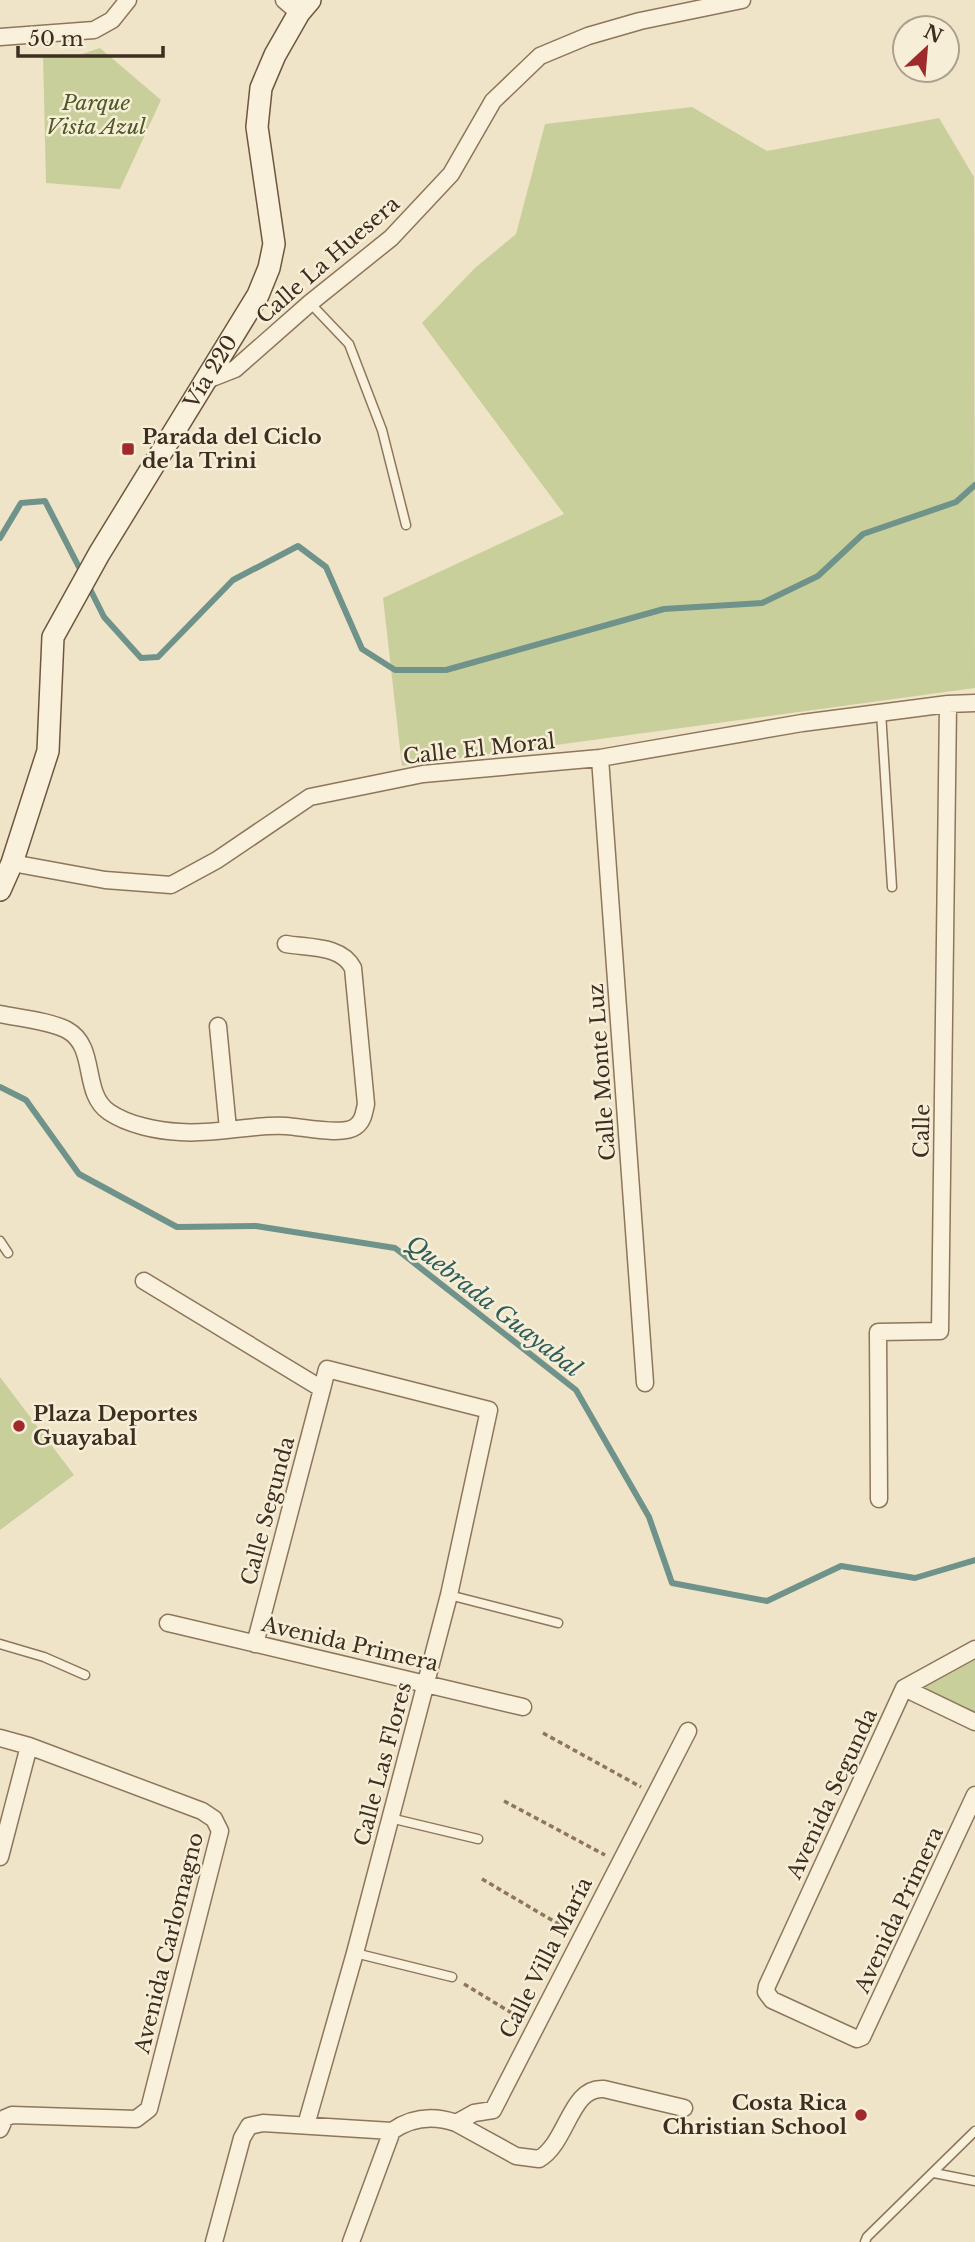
<svg xmlns="http://www.w3.org/2000/svg" width="975" height="2242" viewBox="0 0 975 2242" font-family="'Libre Baskerville',serif">
<style>
.green{fill:#c9cf9b}
.lines{fill:none;stroke-linecap:round;stroke-linejoin:round}
.stream{stroke:#6f938a;stroke-width:6}
.lane-casing{stroke:#8d765c;stroke-width:11}
.street-casing{stroke:#8d765c;stroke-width:19}
.secondary-casing{stroke:#6f573f;stroke-width:24}
.path{stroke:#8d765c;stroke-width:3.5;stroke-dasharray:5 3.5;stroke-linecap:butt}
.lane{stroke:#faf1dc;stroke-width:8}
.street{stroke:#faf1dc;stroke-width:16}
.secondary{stroke:#faf1dc;stroke-width:21}
.poi-dot{fill:#9e2a2b;stroke:#f7eed8;stroke-width:2.5}
.labels{text-anchor:middle;stroke-width:5;stroke-linejoin:round;paint-order:stroke}
.park-label{font-size:21px;font-style:italic;fill:#4d5a26;stroke:#f7eed8}
.street-label{font-size:21px;fill:#3d2e20;stroke:#f7eed8}
.poi-label{font-size:21px;font-weight:bold;fill:#3d2e20;stroke:#f7eed8;text-anchor:start}
.water-label{font-size:23px;font-style:italic;fill:#2f5d5a;stroke:#f7eed8}
</style>
<rect width="100%" height="100%" fill="#f0e4c8"/>
<path class="green" d="M100,48L161,100L120,189L46,183L43,57H73Z
M692,107L767,151L939,118L974,177L975,688L402,766L383,598L564,514L422,323L475,268L516,234L545,124Z
M0,1377L74,1475L0,1530Z
M975,1659V1714L923,1687Z"/>
<g class="lines">
<path class="stream" d="M0,538L21,503L45,501L83,575
M88,585L104,617L141,658L158,657L233,580L298,546L326,567L362,649L395,670H446L664,609L762,603L818,576L863,534L956,502L975,485
M0,1087L26,1100L79,1174L177,1227L256,1226L395,1248L576,1390L649,1517L672,1583L767,1601L841,1566L915,1578L975,1560"/>
<g class="lane-casing">
<path id="lane" d="M310,303L349,344L382,430L406,525
M881,712L892,887
M0,1241L8,1253
M449,1595L558,1623
M0,1644L44,1657L85,1675
M390,1818L478,1839
M355,1953L452,1977
M934,2173L975,2181
M865,2242L867,2237L975,2131"/>
</g>
<g class="street-casing">
<path id="street" d="M284,0L299,13
M0,37L94,30L112,20L128,0
M207,380L235,369L310,303L391,238L451,174L493,101L540,56L588,36L640,21L742,0
M600,758L645,1383
M12,863L105,880L171,885L217,860L310,797L423,774L600,758L802,723L948,704L975,703
M0,1014C19,1018 50,1021 67,1030C98,1047 81,1093 109,1112C128,1125 158,1131 180,1132C215,1135 251,1124 286,1126C303,1127 342,1136 355,1127C363,1122 364,1113 366,1104L353,968C341,945 309,948 286,944
M218,1026L228,1129
M144,1281L322,1389L327,1369L489,1410L449,1595L355,1953L306,2125
M879,1499L878,1332L940,1331L948,704
M168,1623L523,1707
M255,1644L322,1389
M975,1649L904,1688L767,1986L766,1992L772,2000L857,2039L862,2037L975,1795
M904,1688L975,1722
M0,1738L29,1746L202,1811L214,1819L220,1831L149,2109L136,2119L12,2115L5,2118L0,2129
M0,1857L29,1746
M456,2123L516,2156L539,2159C568,2142 570,2086 604,2089L684,2108
M392,2131C412,2117 433,2115 456,2123L474,2113L493,2110L688,1731
M214,2242L242,2138L249,2126L263,2123L392,2131L351,2242"/>
</g>
<g class="secondary-casing">
<g id="secondary">
<path id="s1" d="M0,890L12,863L48,751L53,637L99,554L258,295L269,268L274,244L257,127L261,88L275,55L299,13L310,0"/>
</g>
</g>
<path class="path" d="M543,1733L641,1787
M504,1801L605,1855
M482,1879L567,1929
M464,1984L520,2018"/>
<use href="#lane" class="lane"/>
<use href="#street" class="street"/>
<use href="#secondary" class="secondary"/>
</g>
<g class="poi-dot">
<rect x="121" y="442" width="14" height="14" rx="3.5"/>
<circle cx="19" cy="1426" r="7"/>
<circle cx="861" cy="2115" r="7"/>
</g>
<g class="labels">
<g class="park-label">
<text x="96" y="110">Parque<tspan x="96" dy="24">Vista Azul</tspan></text>
</g>
<g class="street-label">
<text transform="translate(328 260) rotate(-41)" y="7">Calle La Huesera</text>
<text dy="7" stroke="none"><textPath href="#s1" startOffset="570">Vía 220</textPath></text>
<text transform="translate(479 749) rotate(-6)" y="7">Calle El Moral</text>
<text transform="translate(602 1072) rotate(-94)" y="7">Calle Monte Luz</text>
<text transform="translate(922 1131) rotate(-89)" y="7">Calle</text>
<text transform="translate(268 1511) rotate(-75)" y="7">Calle Segunda</text>
<text transform="translate(350 1644) rotate(13)" y="7">Avenida Primera</text>
<text transform="translate(383 1764) rotate(-75)" y="7">Calle Las Flores</text>
<text transform="translate(832 1794) rotate(-65)" y="7">Avenida Segunda</text>
<text transform="translate(899 1910) rotate(-65)" y="7">Avenida Primera</text>
<text transform="translate(169 1943) rotate(-76)" y="7">Avenida Carlomagno</text>
<text transform="translate(546 1958) rotate(-63)" y="7">Calle Villa María</text>
</g>
<g class="poi-label">
<text x="142" y="444">Parada del Ciclo<tspan x="142" dy="24">de la Trini</tspan></text>
<text x="33" y="1421">Plaza Deportes<tspan x="33" dy="24">Guayabal</tspan></text>
<text x="847" y="2110" text-anchor="end">Costa Rica<tspan x="847" dy="24">Christian School</tspan></text>
</g>
<g class="water-label">
<text transform="translate(494 1306) rotate(38)" y="8">Quebrada Guayabal</text>
</g>
</g>
<g transform="translate(926 49) rotate(26)"><circle r="33" fill="#f7eed8" stroke="#ada18e" stroke-width="2"/>
<path d="M0-5L12 26L0 18L-12 26Z" fill="#9e2a2b"/>
<text y="-10" font-size="19" font-weight="bold" text-anchor="middle" fill="#3d2e20">N</text>
</g>
<path d="M18 46v10h145v-10" fill="none" stroke="#3d2e20" stroke-width="3.5"/>
<text x="28" y="46" font-size="21" fill="#3d2e20" stroke="#f7eed8" stroke-width="5" paint-order="stroke">50 m</text>
</svg>
